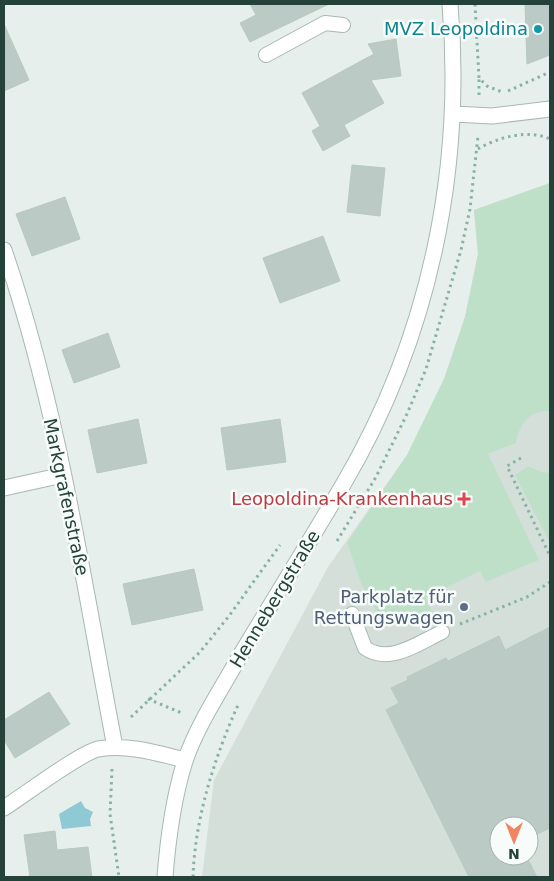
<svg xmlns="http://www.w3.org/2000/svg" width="554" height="881" viewBox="0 0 554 881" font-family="'DejaVu Sans',sans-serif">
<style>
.built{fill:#d4dfda;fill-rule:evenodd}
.green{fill:#bfe0c8}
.water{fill:#8ec9d4}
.building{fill:#bbcac4;stroke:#b8c9c2}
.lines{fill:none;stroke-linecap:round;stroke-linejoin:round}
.lane-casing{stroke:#a8b8b2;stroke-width:16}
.street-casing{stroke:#a8b8b2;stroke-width:17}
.path{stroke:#86b3a5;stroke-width:3;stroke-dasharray:2.5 4;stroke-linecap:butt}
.lane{stroke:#fff;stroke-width:14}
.street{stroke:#fff;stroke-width:15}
.culture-dot{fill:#0f9aa8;stroke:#f7fbf9;stroke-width:2}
.health-dot{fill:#e0444e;stroke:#f7fbf9;stroke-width:2}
.service-dot{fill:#5c6f8a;stroke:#f7fbf9;stroke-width:2}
.labels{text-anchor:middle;stroke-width:5;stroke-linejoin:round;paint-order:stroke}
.culture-label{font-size:18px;fill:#0d838f;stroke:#f7fbf9;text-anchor:end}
.street-label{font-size:18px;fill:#24423a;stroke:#f7fbf9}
.health-label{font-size:18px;fill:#be3a42;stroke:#f7fbf9;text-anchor:end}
.service-label{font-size:18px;fill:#4e5e75;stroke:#f7fbf9;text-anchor:end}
</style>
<rect width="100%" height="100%" fill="#e6efeb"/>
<path class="built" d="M550,183V877H202L214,780L328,567L407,455L444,379L465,317L478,254L474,210ZM499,826H529V856H499Z"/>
<path class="green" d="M550,183V411C530,410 519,424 516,443L488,454L539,560L486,582L480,571L425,598L435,617C427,620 418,626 409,626C369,629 359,573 347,543L407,455L444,379L465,317L478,254L474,210Z
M528,466L541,472L550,473V543L515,475Z"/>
<path class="water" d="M81,801L85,808L93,812L90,819L91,826L62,829L59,814Z"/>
<path class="building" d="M250,4H329L250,42L240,23L256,15Z
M525,4H550V55L527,64Z
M4,24L29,80L4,91Z
M396,39L401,76L371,80L384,103L344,125L350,136L323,151L312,131L320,126L302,93L374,54L368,44Z
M352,165L385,168L380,216L347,212Z
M65,197L80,239L32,256L16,214Z
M323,236L340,281L280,303L263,258Z
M108,333L120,367L74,383L62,350Z
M138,419L147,463L97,473L88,430Z
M280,419L286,462L227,470L221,428Z
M194,569L203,610L132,625L123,584Z
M550,627V828L529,838V826H499V856H526L537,877H469L386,710L399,703L391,688L408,680L407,677L446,658L448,661L499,636L505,650Z
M49,692L70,724L15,758L4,740V720Z
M55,831L57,850L88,847L92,877H30L24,835Z"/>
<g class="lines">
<g class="lane-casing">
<path id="lane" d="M266,55L325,23L343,25
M352,614L365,648C390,665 418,643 442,632"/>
</g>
<g class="street-casing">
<path id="street" d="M454,114L492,116L550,109
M4,250C59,410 83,581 115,747
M4,488L63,475
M4,808C23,796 80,753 98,749C128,744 157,753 185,760
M165,877C168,838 173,799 185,761C197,726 219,693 237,661C272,602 309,543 344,483C429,338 464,171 450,4"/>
</g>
<path class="path" d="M475,4L479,78L487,86L502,92
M508,91L550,72
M479,95V78
M478,149C498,137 529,129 550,139
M521,458L507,466L550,556
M337,541L376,477L407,414L426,369L461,250L470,209L478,136
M460,624L527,597L550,582
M148,699L184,714
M131,717L200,652L229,616L280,545
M112,769L110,814L119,877
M193,877C195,818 214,759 238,705"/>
<use href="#lane" class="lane"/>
<use href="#street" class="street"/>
</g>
<circle class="culture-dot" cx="538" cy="29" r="5"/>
<path class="health-dot" d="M461.5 491.5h5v5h5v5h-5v5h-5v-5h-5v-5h5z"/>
<circle class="service-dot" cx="464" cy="607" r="5"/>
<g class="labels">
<g class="culture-label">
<text x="528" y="35">MVZ Leopoldina</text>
</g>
<g class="street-label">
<text transform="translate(66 497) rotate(78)" y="6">Markgrafenstraße</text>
<text transform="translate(275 599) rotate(-59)" y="6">Hennebergstraße</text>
</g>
<g class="health-label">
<text x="453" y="505">Leopoldina-Krankenhaus</text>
</g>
<g class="service-label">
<text x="454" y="603">Parkplatz für<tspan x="454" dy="21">Rettungswagen</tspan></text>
</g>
</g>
<rect width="554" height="881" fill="none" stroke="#24423a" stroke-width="10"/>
<g transform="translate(514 841) rotate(180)"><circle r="24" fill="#f7fbf9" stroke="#a3b1ad"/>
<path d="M0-4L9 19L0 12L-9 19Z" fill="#f4845f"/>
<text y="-8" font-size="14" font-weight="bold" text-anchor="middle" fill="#24423a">N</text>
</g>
</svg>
